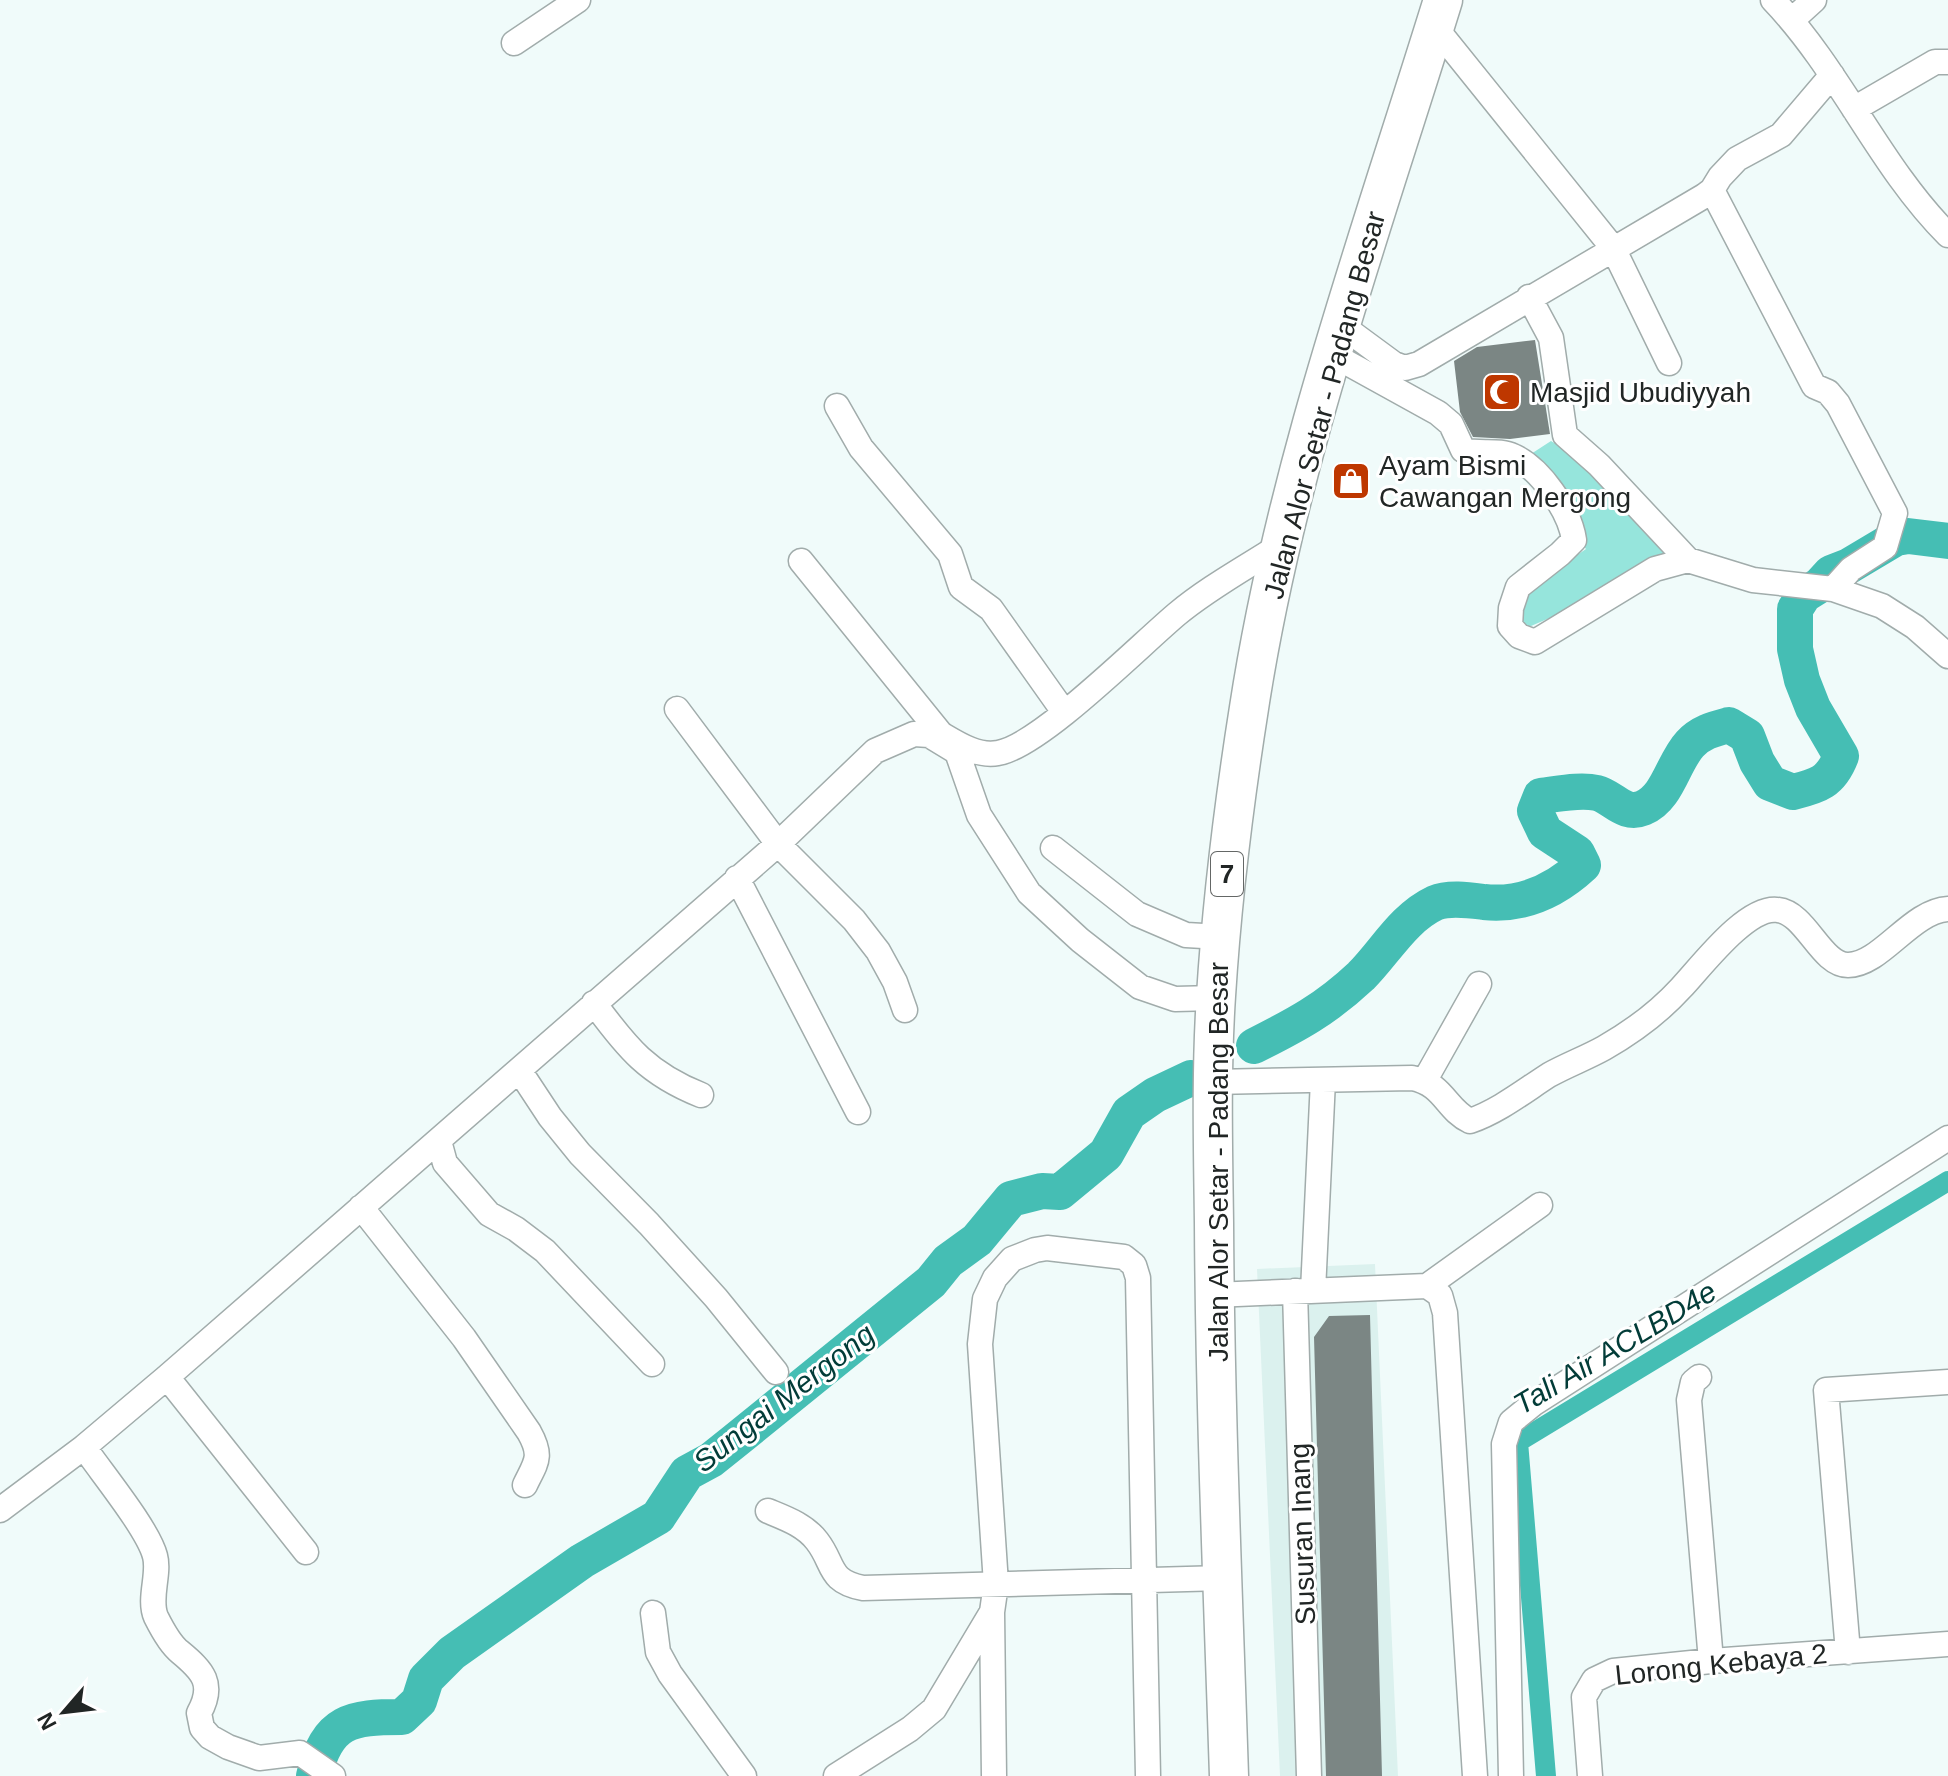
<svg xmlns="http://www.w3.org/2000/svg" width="1948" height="1776" viewBox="0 0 1948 1776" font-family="Helvetica,sans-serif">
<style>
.built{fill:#dbf1ee}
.green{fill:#96e5dc}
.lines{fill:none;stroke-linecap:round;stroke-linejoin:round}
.canal{stroke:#45beb4;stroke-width:20}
.river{stroke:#45beb4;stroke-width:36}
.building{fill:#7b8684}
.street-casing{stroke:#a1acab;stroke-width:27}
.primary-casing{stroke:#a1acab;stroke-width:41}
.street{stroke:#fff;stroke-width:24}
.primary{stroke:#fff;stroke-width:38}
.labels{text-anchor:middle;stroke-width:6;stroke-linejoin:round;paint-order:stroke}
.shield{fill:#fff;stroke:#646766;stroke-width:2}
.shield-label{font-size:26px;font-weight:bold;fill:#212625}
.poi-label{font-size:28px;fill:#212625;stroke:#fff;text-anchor:start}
.street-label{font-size:28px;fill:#212625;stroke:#fff}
.water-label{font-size:30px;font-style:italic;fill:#023c38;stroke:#fff}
</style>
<rect width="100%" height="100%" fill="#f0fbfa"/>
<path class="built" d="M1375,1264L1398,1776H1280L1257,1269Z"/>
<path class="green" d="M1551,441L1580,459L1675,550L1573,608L1524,629L1513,618L1519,591L1546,576L1586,549L1544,499L1511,467Z"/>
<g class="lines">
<path class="canal" d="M1546,1776L1518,1442L1948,1181"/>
<path class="river" d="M1254,1046C1296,1025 1326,1009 1361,976C1385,952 1403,918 1435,903C1449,897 1469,900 1484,902C1523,906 1555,891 1583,865L1577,853L1545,832L1535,811L1541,796C1558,794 1580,789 1597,793C1613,797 1624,816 1643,808C1668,798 1673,762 1690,744C1701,732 1714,729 1729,725L1747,736L1757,762L1770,783L1793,792C1818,786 1831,782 1841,756L1813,708L1802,680L1795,649V609L1804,595L1820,585L1831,573L1849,566L1896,538L1908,536L1948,541
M314,1776C327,1720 351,1717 402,1717L419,1701L426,1679L452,1653L582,1561L658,1517L687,1473L711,1460L736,1440L931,1282L948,1261L977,1240L1011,1199L1042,1191L1060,1192L1106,1154L1129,1113L1155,1095L1191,1078"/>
</g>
<path class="building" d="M1535,340L1550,434L1510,439L1473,437L1460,412L1454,361L1477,347Z
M1370,1315L1382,1776H1326L1314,1337L1329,1316Z"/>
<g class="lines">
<g class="street-casing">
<path id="street" d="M1773,0C1841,71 1879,166 1948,235
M1792,20L1814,0
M1435,27L1613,248L1669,363
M514,43L578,0
M1854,109L1935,62H1948
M1712,190L1814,386L1828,392L1838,404L1895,513L1885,547L1851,569L1833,589
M1529,297L1551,338L1565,435L1599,465L1688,560
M1341,325L1394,364L1405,368L1419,364L1704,196L1712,190L1720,177L1737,159L1781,135L1832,75
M1333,355L1438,413L1451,424L1463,450C1479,455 1499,449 1513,456C1540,468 1570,511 1574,540L1560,554L1518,587L1511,608L1510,626L1519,636L1535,642L1655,569L1688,560L1753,580L1833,589L1882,606L1915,627L1948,656
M837,406L861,448L950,554L961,587L991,609L1064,712
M801,561L941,734C958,744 978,757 998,753C1040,746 1140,645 1177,614C1208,588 1245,568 1279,546
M677,709L778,844L854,920L878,951L895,982L905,1010
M1053,848L1137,914L1186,935L1221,937
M737,878L858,1112
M594,1003C627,1048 648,1074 701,1095
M519,1070L550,1117L580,1154L649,1224L716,1298L776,1372
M1425,1080L1479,984
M1213,1082L1412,1078C1444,1084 1446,1110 1470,1121C1499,1111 1524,1091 1549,1075C1567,1065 1586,1058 1604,1048C1632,1032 1659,1012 1681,988C1701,967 1747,905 1778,910C1806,913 1821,965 1848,965C1881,965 1911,911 1948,909
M439,1141L445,1163L489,1214L516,1229L545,1251L652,1364
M361,1207L464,1338L529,1432C543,1457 536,1462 525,1485
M1427,1286L1540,1205
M1295,1291L1309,1776
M1313,1291L1323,1080
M1214,1295L1427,1286L1440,1295L1445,1313L1475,1776
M167,1377L306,1552
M1699,1377L1693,1382L1689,1400L1711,1661
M84,1447C101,1472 148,1529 155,1556C160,1574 148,1599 156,1617C161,1627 171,1645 180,1652C203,1671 215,1684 199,1713L202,1728L210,1737L228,1747L259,1758L300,1753L333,1776
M0,1510L84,1447L167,1377L778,844L875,751L914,734L929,735L957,752L979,815L1029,893L1080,940L1140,987L1175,999L1215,998
M768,1511C785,1518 805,1525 817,1541C835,1564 827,1581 863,1588L1223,1578
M653,1613L658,1652L670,1674L744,1776
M1848,1652L1826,1390L1948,1382
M836,1776L910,1729L934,1709L992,1612
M994,1776L992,1612L996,1584L980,1344L985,1299L995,1278L1012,1259L1035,1250L1047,1248L1124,1257L1134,1265L1138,1278L1148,1776
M1511,1776L1504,1444L1511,1422L1533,1404L1948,1138
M1590,1776L1584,1697L1594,1680L1613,1671L1711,1661L1948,1644"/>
</g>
<g class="primary-casing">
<path id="primary" d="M1229,1776C1223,1592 1215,1407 1214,1223C1213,1147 1211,1072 1216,996C1222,900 1234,803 1249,708C1286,466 1371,233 1443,0"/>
</g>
<use href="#street" class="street"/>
<use href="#primary" class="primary"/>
</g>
<defs>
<g id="mosque-square" transform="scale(2)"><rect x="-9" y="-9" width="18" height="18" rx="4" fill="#be3700" stroke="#fff"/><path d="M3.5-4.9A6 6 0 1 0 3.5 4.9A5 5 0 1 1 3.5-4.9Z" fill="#fff"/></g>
<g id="shop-square" transform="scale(2)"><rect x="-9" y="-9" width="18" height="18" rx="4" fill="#be3700" stroke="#fff"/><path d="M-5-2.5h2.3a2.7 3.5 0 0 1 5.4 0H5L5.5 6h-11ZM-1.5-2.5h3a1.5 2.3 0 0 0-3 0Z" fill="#fff"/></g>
</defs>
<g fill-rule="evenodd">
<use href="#mosque-square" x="1502" y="392"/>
<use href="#shop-square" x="1351" y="481"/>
</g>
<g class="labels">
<rect class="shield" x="1211" y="852" width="32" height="44" rx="6"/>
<g class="shield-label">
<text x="1227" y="883">7</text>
</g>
<g class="poi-label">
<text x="1530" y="402">Masjid Ubudiyyah</text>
<text x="1379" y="475">Ayam Bismi<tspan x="1379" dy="32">Cawangan Mergong</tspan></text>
</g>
<g class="street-label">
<text transform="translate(1324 405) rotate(-75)" y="10">Jalan Alor Setar - Padang Besar</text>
<text transform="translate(1218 1162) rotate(-90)" y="10">Jalan Alor Setar - Padang Besar</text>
<text transform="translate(1302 1534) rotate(-92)" y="10">Susuran Inang</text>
<text transform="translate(1721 1664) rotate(-6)" y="10">Lorong Kebaya 2</text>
</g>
<g class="water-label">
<text transform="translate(1615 1348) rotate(-31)" y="10">Tali Air ACLBD4e</text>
<text transform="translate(784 1398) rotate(-38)" y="10">Sungai Mergong</text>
</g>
</g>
<g transform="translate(64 1712) rotate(242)" stroke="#ffffff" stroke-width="6" paint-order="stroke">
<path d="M0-6L14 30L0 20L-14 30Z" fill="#212625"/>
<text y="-12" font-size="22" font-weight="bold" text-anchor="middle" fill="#212625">N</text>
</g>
</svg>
